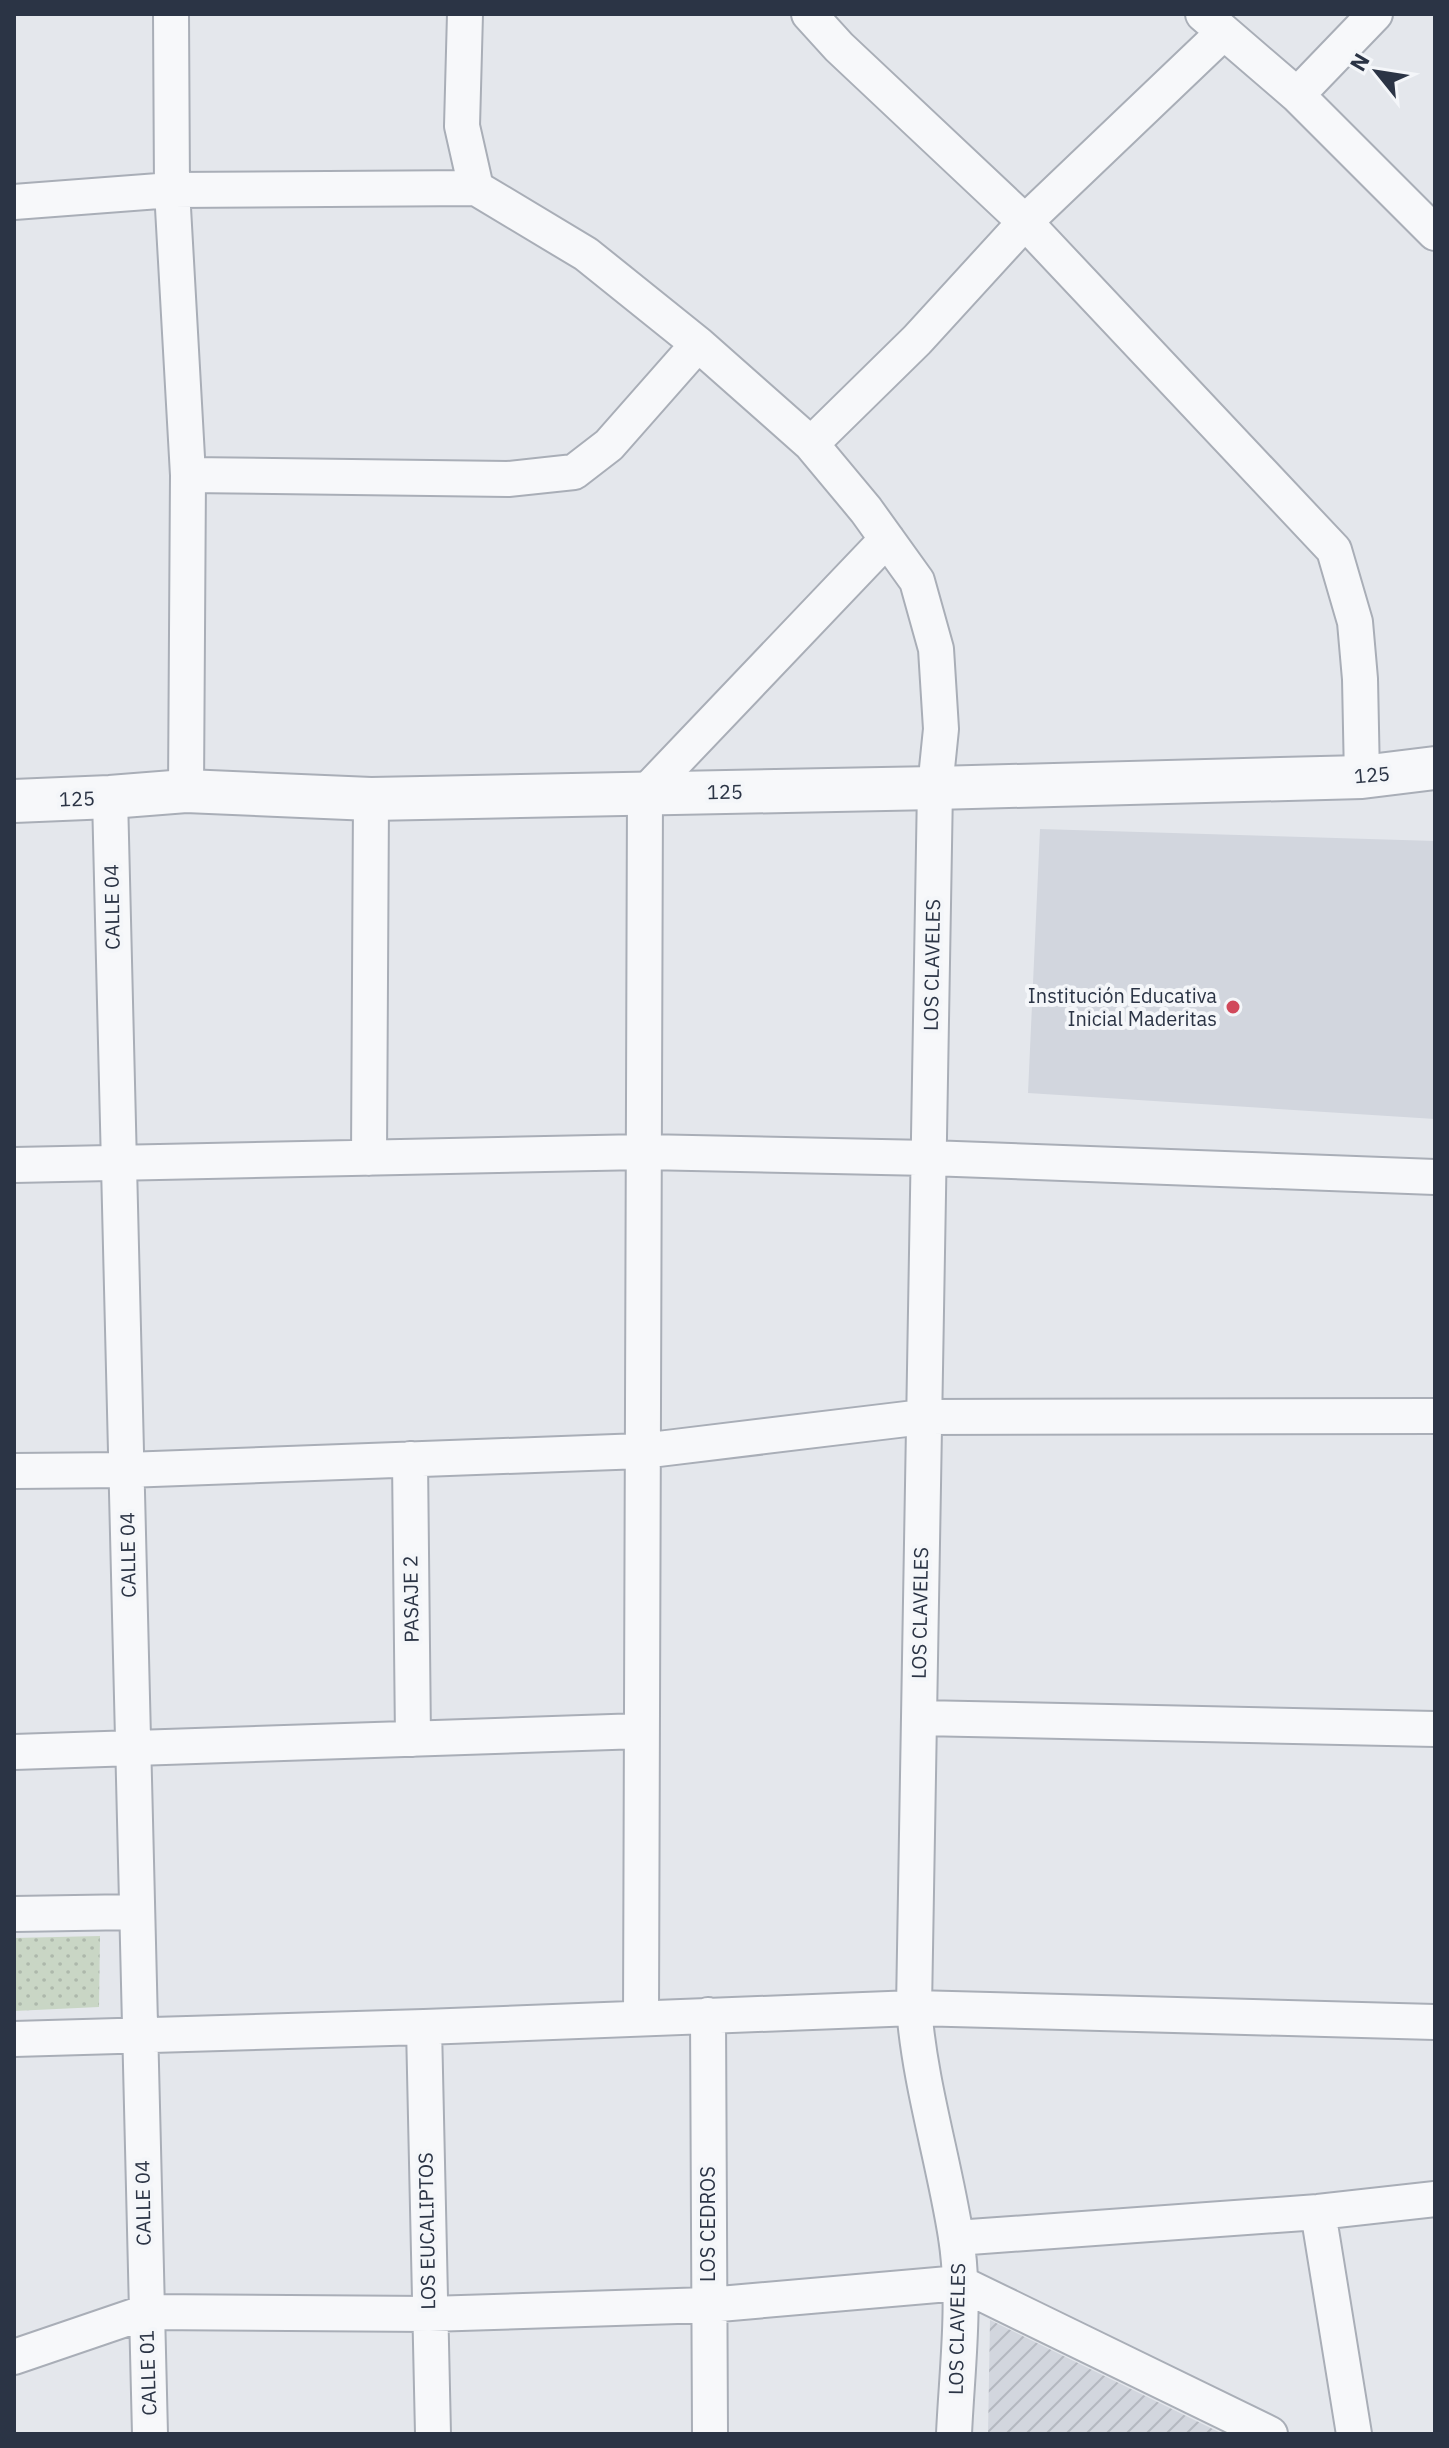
<svg xmlns="http://www.w3.org/2000/svg" width="1449" height="2448" viewBox="0 0 1449 2448" font-family="'IBM Plex Sans',sans-serif">
<style>
.built{fill:#d2d6de}
.industrial{fill:url(#industrial-furrows)}
.grass{fill:url(#grass-dots)}
.lines{fill:none;stroke-linecap:round;stroke-linejoin:round}
.minor-casing{stroke:#a9aeb7;stroke-width:38}
.tertiary-casing{stroke:#a9aeb7;stroke-width:46}
.minor{stroke:#f7f8fa;stroke-width:34}
.tertiary{stroke:#f7f8fa;stroke-width:42}
.poi-dot{fill:#d1495b;stroke:#f4f6f9;stroke-width:3}
.labels{text-anchor:middle;stroke-width:8;stroke-linejoin:round;paint-order:stroke}
.street-label{font-size:20px;fill:#2b3445;stroke:#f4f6f9}
.poi-label{font-size:20px;fill:#2b3445;stroke:#f4f6f9;text-anchor:end}
</style>
<defs>
<pattern id="industrial-furrows" width="10" height="10" patternUnits="userSpaceOnUse" patternTransform="scale(2)"><rect width="10" height="10" fill="#d2d6de"/><path d="M-1 1l2-2M0 10L10 0M9 11l2-2" fill="none" stroke="#b4b8c0"/></pattern>
<pattern id="grass-dots" width="8" height="8" patternUnits="userSpaceOnUse" patternTransform="scale(2)"><rect width="8" height="8" fill="#c9d6c5"/><path d="M2 2h.1M6 6h.1" fill="none" stroke="#adb8ab" stroke-width="1.8" stroke-linecap="round"/></pattern>
</defs>
<rect width="100%" height="100%" fill="#e4e7ec"/>
<path class="built" d="M1040,829L1435,841L1433,920L1435,921V1119L1028,1093Z"/>
<path class="industrial" d="M990,2320L1223,2434H988Z"/>
<path class="grass" d="M100,1936L99,2007L14,2011V1938Z"/>
<g class="lines">
<g class="minor-casing">
<path id="minor" d="M171,14L172,190L188,475L186,791
M465,14L462,126L476,188
M809,14L839,47L1025,222L1334,550L1355,622L1360,679L1362,777
M1203,14L1297,95L1435,233
M1297,95L1375,14
M14,202L172,190L476,188L586,254L698,344L811,444L866,510L917,581L936,649L941,729L935,788L914,2008C920,2086 944,2160 956,2237C966,2302 957,2369 954,2434
M811,444L917,340L1025,222L1223,33
M188,475L508,479L574,472L609,445L698,344
M110,797L150,2434
M369,1158L371,799
M14,1165L644,1152L929,1158L1435,1177
M410,1459L413,1739
M14,1471L126,1470L642,1451L923,1417L1435,1416
M919,1718L1435,1729
M14,1752L641,1731
M14,1914L136,1912
M708,2015L710,2434
M641,2018L645,793L887,539
M424,2027L433,2434
M14,2039L424,2027L914,2008L1435,2022
M1318,2212L1354,2434
M956,2238L1318,2212L1435,2199
M14,2357L146,2312L429,2314L708,2305L960,2283L1270,2434"/>
</g>
<g class="tertiary-casing">
<path id="tertiary" d="M14,801L110,797L186,791L371,799L935,788L1362,777L1435,768"/>
</g>
<use href="#minor" class="minor"/>
<use href="#tertiary" class="tertiary"/>
</g>
<circle class="poi-dot" cx="1233" cy="1007" r="8"/>
<g class="labels">
<g class="street-label">
<text transform="translate(1372 775) rotate(-5)" y="7">125</text>
<text transform="translate(725 792) rotate(-1)" y="7">125</text>
<text transform="translate(77 799) rotate(-2)" y="7">125</text>
<text transform="translate(112 907) rotate(-91)" y="7">CALLE 04</text>
<text transform="translate(932 965) rotate(-89)" y="7">LOS CLAVELES</text>
<text transform="translate(128 1555) rotate(-91)" y="7">CALLE 04</text>
<text transform="translate(411 1599) rotate(-91)" y="7">PASAJE 2</text>
<text transform="translate(920 1613) rotate(-89)" y="7">LOS CLAVELES</text>
<text transform="translate(143 2203) rotate(-91)" y="7">CALLE 04</text>
<text transform="translate(708 2224) rotate(-90)" y="7">LOS CEDROS</text>
<text transform="translate(427 2231) rotate(-91)" y="7">LOS EUCALIPTOS</text>
<text transform="translate(957 2329) rotate(-89)" y="7">LOS CLAVELES</text>
<text transform="translate(148 2373) rotate(-92)" y="7">CALLE 01</text>
</g>
<g class="poi-label">
<text x="1217" y="1003">Institución Educativa<tspan x="1217" dy="23">Inicial Maderitas</tspan></text>
</g>
</g>
<rect width="1449" height="2448" fill="none" stroke="#2b3445" stroke-width="32"/>
<g transform="translate(1377 72) rotate(300)" stroke="#f4f6f9" stroke-width="6" paint-order="stroke">
<path d="M0-6L14 30L0 20L-14 30Z" fill="#2b3445"/>
<text y="-12" font-size="22" font-weight="bold" text-anchor="middle" fill="#2b3445">N</text>
</g>
</svg>
